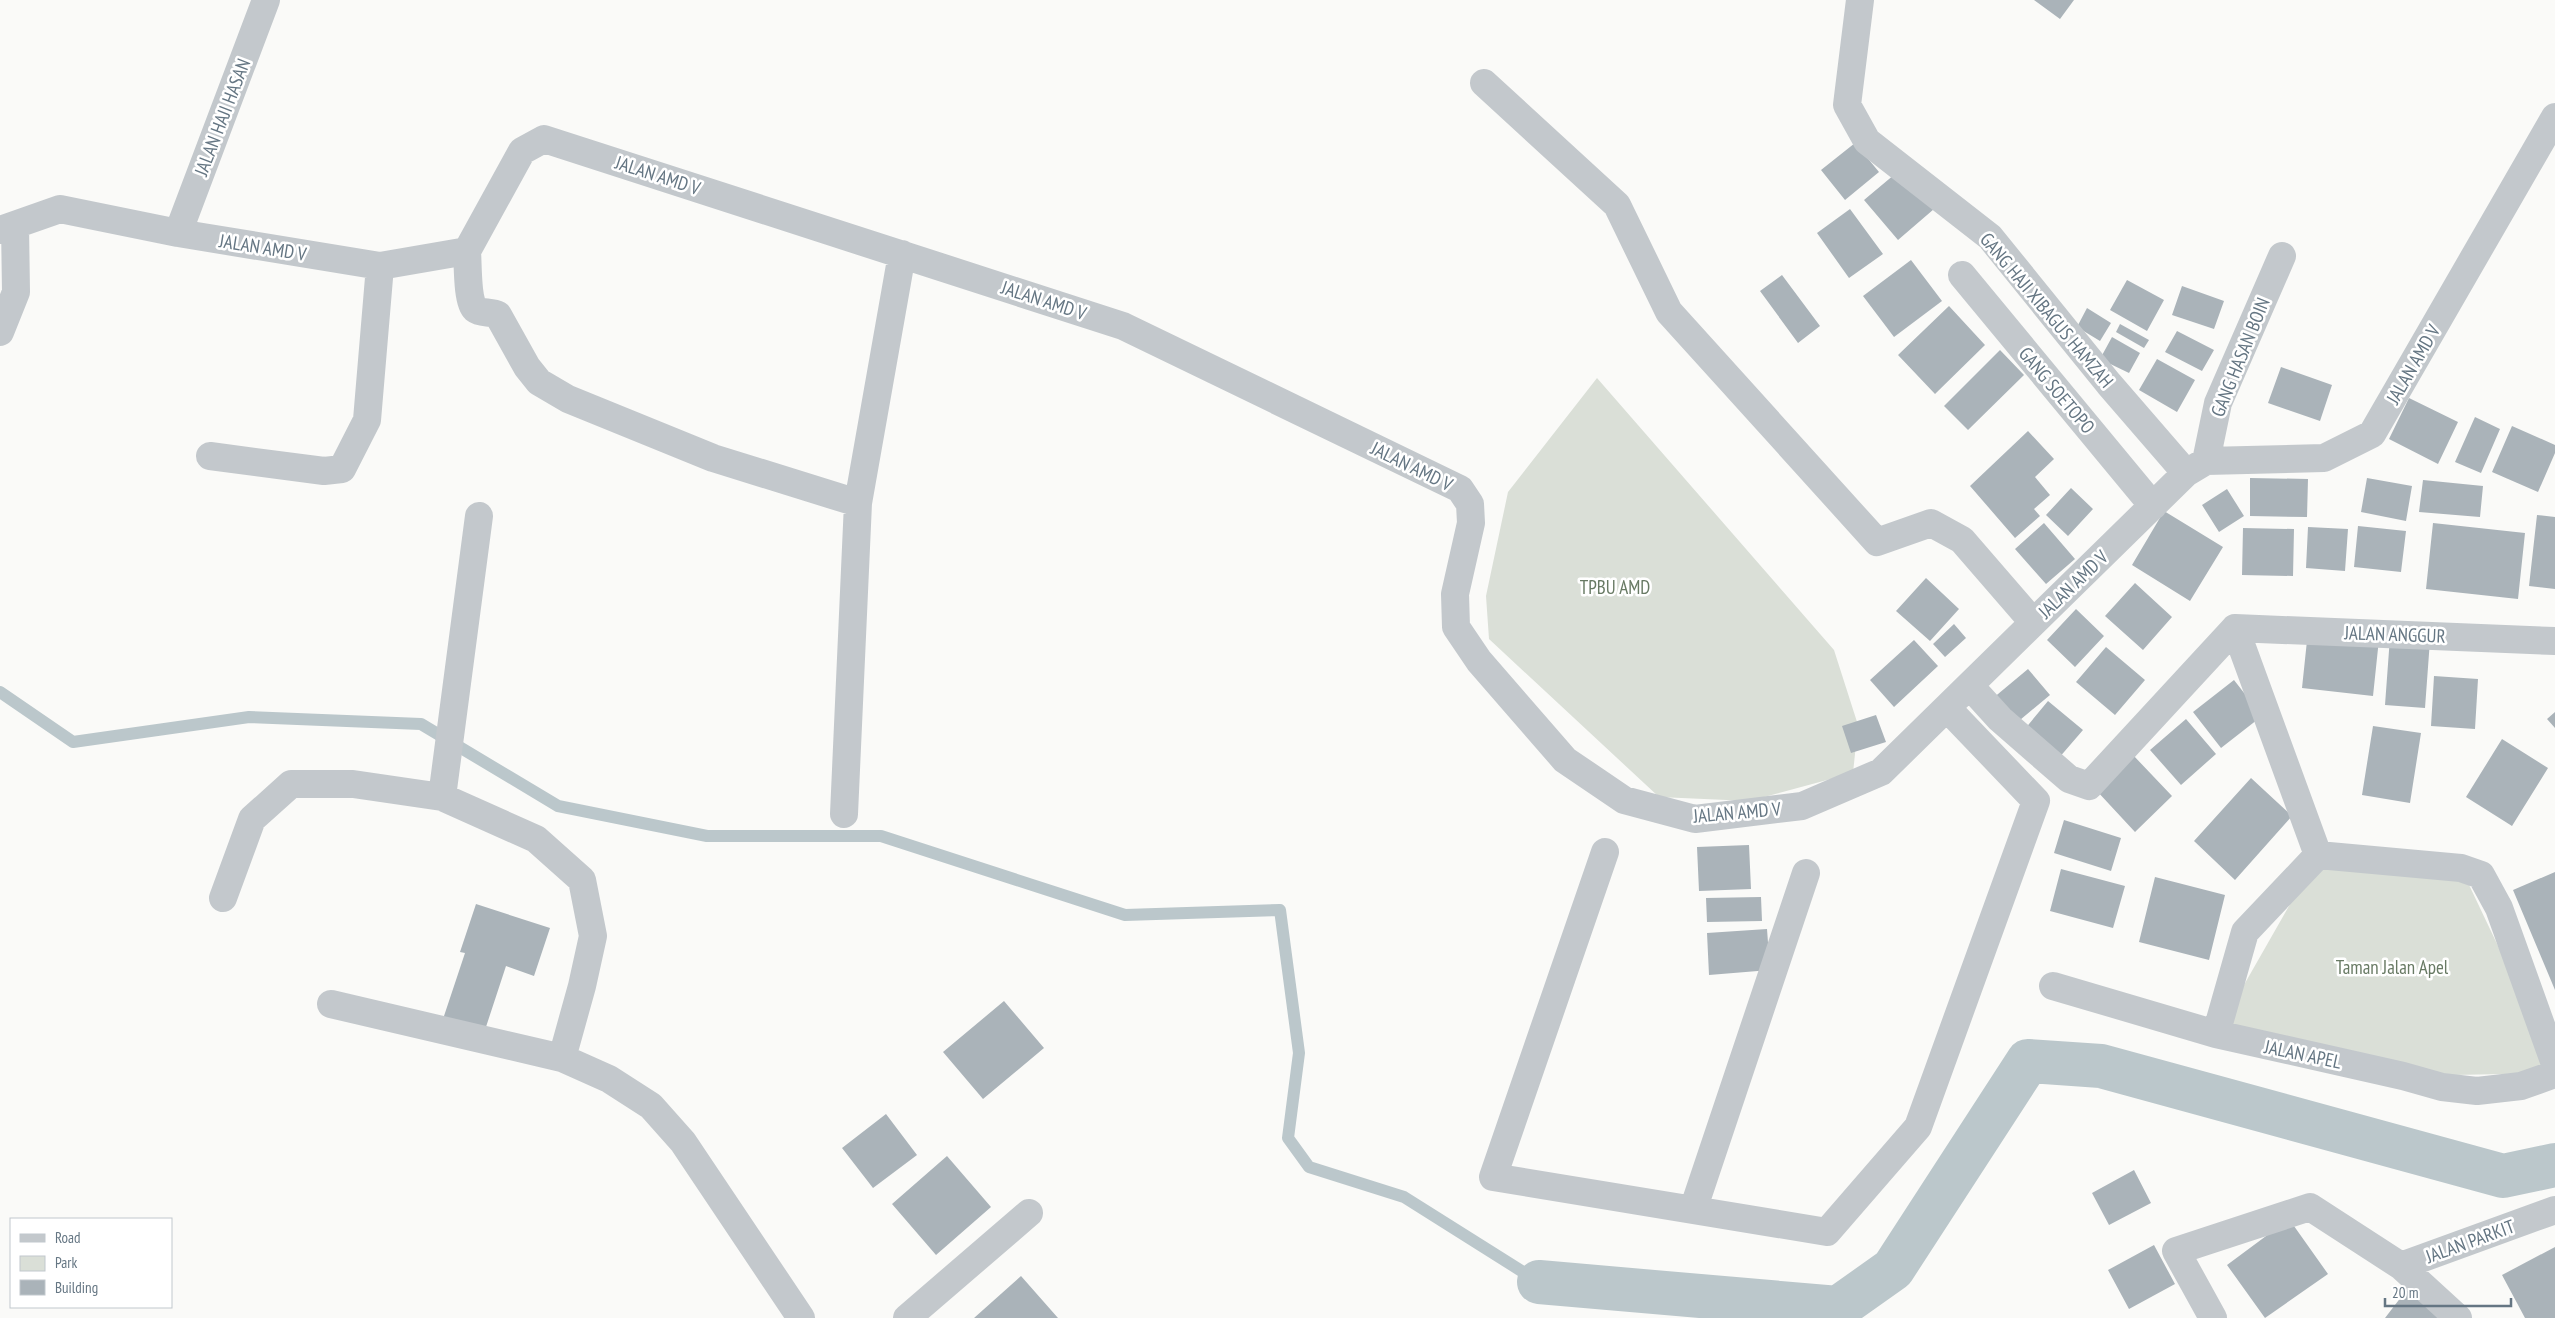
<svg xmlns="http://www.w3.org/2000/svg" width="2555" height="1318" viewBox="0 0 2555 1318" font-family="'PT Sans Narrow',sans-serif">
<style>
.green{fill:#dadfd7}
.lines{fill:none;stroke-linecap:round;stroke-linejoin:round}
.stream{stroke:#bbc7cb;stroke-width:12}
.canal{stroke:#bbc7cb;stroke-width:44}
.building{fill:#aab3b9}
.minor{stroke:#c3c8cc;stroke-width:28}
.labels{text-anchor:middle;stroke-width:5;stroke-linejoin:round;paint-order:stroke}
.street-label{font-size:19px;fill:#657683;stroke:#fff}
.park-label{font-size:19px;fill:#687a64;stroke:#fff}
</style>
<rect width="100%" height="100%" fill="#fafaf8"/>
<path class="green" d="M1597,378L1834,650L1858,725L1853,773L1749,801L1659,797L1489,639L1486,596L1508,492Z
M2318,855L2461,868L2555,1066V1073L2403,1076L2216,1034Z"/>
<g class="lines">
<path class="stream" d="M0,692L73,742L249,717L421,724L558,806L707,836H881L1125,915L1280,910L1299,1053L1288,1138L1309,1167L1404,1197L1539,1282"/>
<path class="canal" d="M1539,1282L1838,1308L1893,1269L2028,1061L2101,1066L2503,1176L2555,1165"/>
</g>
<path class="building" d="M2034,0H2074L2060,19Z
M1855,143L1879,172L1845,200L1821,170Z
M1901,169L1934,209L1898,240L1864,200Z
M1850,209L1883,254L1849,278L1817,233Z
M1911,260L1942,301L1894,337L1863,296Z
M1782,275L1820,326L1798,343L1760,291Z
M2127,280L2164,300L2147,331L2110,310Z
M2182,286L2224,301L2214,329L2172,315Z
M1949,306L1985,345L1935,394L1898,355Z
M2087,308L2111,323L2100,341L2077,327Z
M2120,324L2149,340L2144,348L2116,332Z
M2177,331L2214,350L2202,371L2165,352Z
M2112,337L2140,353L2129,373L2100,359Z
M2000,350L2024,375L1968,430L1944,406Z
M2157,359L2195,380L2177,412L2139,390Z
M2281,367L2332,385L2320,421L2268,403Z
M2409,398L2458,422L2438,464L2389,439Z
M2475,417L2500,429L2481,473L2455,462Z
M2512,426L2555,445V453L2538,492L2492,472Z
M2028,431L2054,459L2035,477L2050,495L2034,509L2040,516L2015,538L1970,486Z
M2250,478L2308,479L2307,517L2250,516Z
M2367,478L2412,486L2406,521L2361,512Z
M2423,480L2483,486L2480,517L2419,512Z
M2071,488L2093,509L2068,536L2046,515Z
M2227,489L2244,516L2219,532L2202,505Z
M2164,511L2223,547L2190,601L2132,565Z
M2537,515L2555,517V589L2529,586Z
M2044,523L2075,559L2046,584L2015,549Z
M2433,523L2525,533L2518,599L2426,589Z
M2358,526L2406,531L2401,572L2354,567Z
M2308,527L2348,529L2345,571L2306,568Z
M2243,528L2294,529L2293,576L2242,575Z
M1926,578L1959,609L1930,641L1896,611Z
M2135,583L2172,617L2143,650L2105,616Z
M2076,609L2104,636L2075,667L2047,640Z
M1954,624L1966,638L1945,657L1933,644Z
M2308,631L2379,639L2373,696L2302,688Z
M2390,637L2430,640L2425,708L2385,705Z
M1914,640L1938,666L1894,707L1870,680Z
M2106,647L2145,680L2115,715L2076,682Z
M2028,669L2050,695L2014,725L1992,699Z
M2434,676L2478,679L2475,729L2431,726Z
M2234,680L2262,716L2221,748L2193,712Z
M2048,701L2083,730L2058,759L2024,730Z
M2555,712V728L2547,719Z
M1876,715L1886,742L1851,753L1842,726Z
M2186,719L2216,754L2181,785L2150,750Z
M2373,726L2421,733L2410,803L2362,795Z
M2502,739L2548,768L2512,826L2466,797Z
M2133,755L2172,796L2135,832L2096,790Z
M2251,778L2292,816L2235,880L2194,841Z
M2064,820L2121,838L2111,871L2054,853Z
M1749,845L1751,889L1699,891L1697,847Z
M2061,869L2125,886L2113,928L2050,911Z
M2555,872V990L2513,890Z
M2155,877L2225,895L2209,960L2139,942Z
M1761,897L1762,921L1707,922L1706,898Z
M476,904L550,928L534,976L506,966L484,1033L443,1019L465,953L460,952Z
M1767,929L1770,970L1709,975L1707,933Z
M1004,1001L1044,1048L983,1099L943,1052Z
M886,1114L917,1155L873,1188L842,1148Z
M947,1156L991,1207L936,1255L892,1204Z
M2134,1170L2151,1203L2109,1225L2092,1193Z
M2289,1219L2328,1274L2265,1318L2227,1265Z
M2154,1245L2175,1284L2129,1309L2108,1270Z
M2555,1247V1318H2525L2502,1275Z
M1021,1276L1058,1318H974Z
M2408,1288L2447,1318H2385Z"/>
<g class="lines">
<path class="minor" d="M1860,0L1847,105L1867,141L1990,237L2109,384L2186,473
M1484,83L1617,205L1669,312L1877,542L1931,523L1962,540L2033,622
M0,230L60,209L178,233L380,266L467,251L522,151L544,139L1123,326L1460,489L1470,504L1471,523L1455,594L1456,627L1479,661L1565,760L1624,800L1695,819L1802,806L1881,772L2186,473L2206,461L2324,458L2372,434L2555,117
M178,233L266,0
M467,251C468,263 467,302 475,309C481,314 491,311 498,315L527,367L539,382L568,399L713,458L858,503
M1962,275L2153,506
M0,332L16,292L15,225
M210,456L324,471L342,469L367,420L380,266
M2206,461L2218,403L2282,256
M2235,628L2555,641
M2235,628L2318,855
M1970,686L2000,719L2069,779L2089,786L2235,628
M442,797L479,516
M844,814L858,503L902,254
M1605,852L1493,1177L1827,1232L1918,1127L2036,801L1947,708
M223,898L252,819L291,784H353L442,797L536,839L582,880L593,936L582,986L562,1058L609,1079L651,1106L683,1142L801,1318
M2053,986L2216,1034L2403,1076L2442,1087L2477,1091L2521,1086L2555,1074
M331,1004L562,1058
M2216,1034L2245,932L2318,855L2461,868L2481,875L2499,908L2555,1064
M1693,1210L1806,873
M2401,1266L2555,1210
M907,1318L1029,1213
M2213,1318L2176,1251L2310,1207L2401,1266L2458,1318"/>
</g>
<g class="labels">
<g class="street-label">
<text transform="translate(222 117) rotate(-69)" y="7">JALAN HAJI HASAN</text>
<text transform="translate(658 175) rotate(18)" y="7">JALAN AMD V</text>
<text transform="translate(263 247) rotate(9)" y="7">JALAN AMD V</text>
<text transform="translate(1044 300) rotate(18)" y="7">JALAN AMD V</text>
<text transform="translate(2047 310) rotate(50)" y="7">GANG HAJI XIBAGUS HAMZAH</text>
<text transform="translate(2240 357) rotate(-68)" y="7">GANG HASAN BOIN</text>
<text transform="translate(2413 364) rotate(-60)" y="7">JALAN AMD V</text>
<text transform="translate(2057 390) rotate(50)" y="7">GANG SOETOPO</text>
<text transform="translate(1412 466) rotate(26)" y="7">JALAN AMD V</text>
<text transform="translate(2073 584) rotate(-44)" y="7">JALAN AMD V</text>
<text transform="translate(2395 634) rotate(2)" y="7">JALAN ANGGUR</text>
<text transform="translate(1737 812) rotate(-5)" y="7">JALAN AMD V</text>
<text transform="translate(2303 1054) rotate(12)" y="7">JALAN APEL</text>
<text transform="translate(2470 1241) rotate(-20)" y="7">JALAN PARKIT</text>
</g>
<g class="park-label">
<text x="1615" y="594">TPBU AMD</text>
<text x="2392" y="974">Taman Jalan Apel</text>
</g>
</g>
<rect x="10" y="1218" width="162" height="90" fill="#ffffff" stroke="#c1c8cd"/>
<rect x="20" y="1234" width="25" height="8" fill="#c3c8cc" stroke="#c1c8cd"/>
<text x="55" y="1243" font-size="15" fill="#657683">Road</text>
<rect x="20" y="1256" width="25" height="15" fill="#dadfd7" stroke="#c1c8cd"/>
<text x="55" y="1268" font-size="15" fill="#657683">Park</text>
<rect x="20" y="1280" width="25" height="15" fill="#aab3b9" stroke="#c1c8cd"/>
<text x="55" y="1293" font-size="15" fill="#657683">Building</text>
<path d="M2385 1298v8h126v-8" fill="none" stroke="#657683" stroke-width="2.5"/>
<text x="2392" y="1298" font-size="15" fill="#657683" stroke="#ffffff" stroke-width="4" paint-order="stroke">20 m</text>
</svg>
